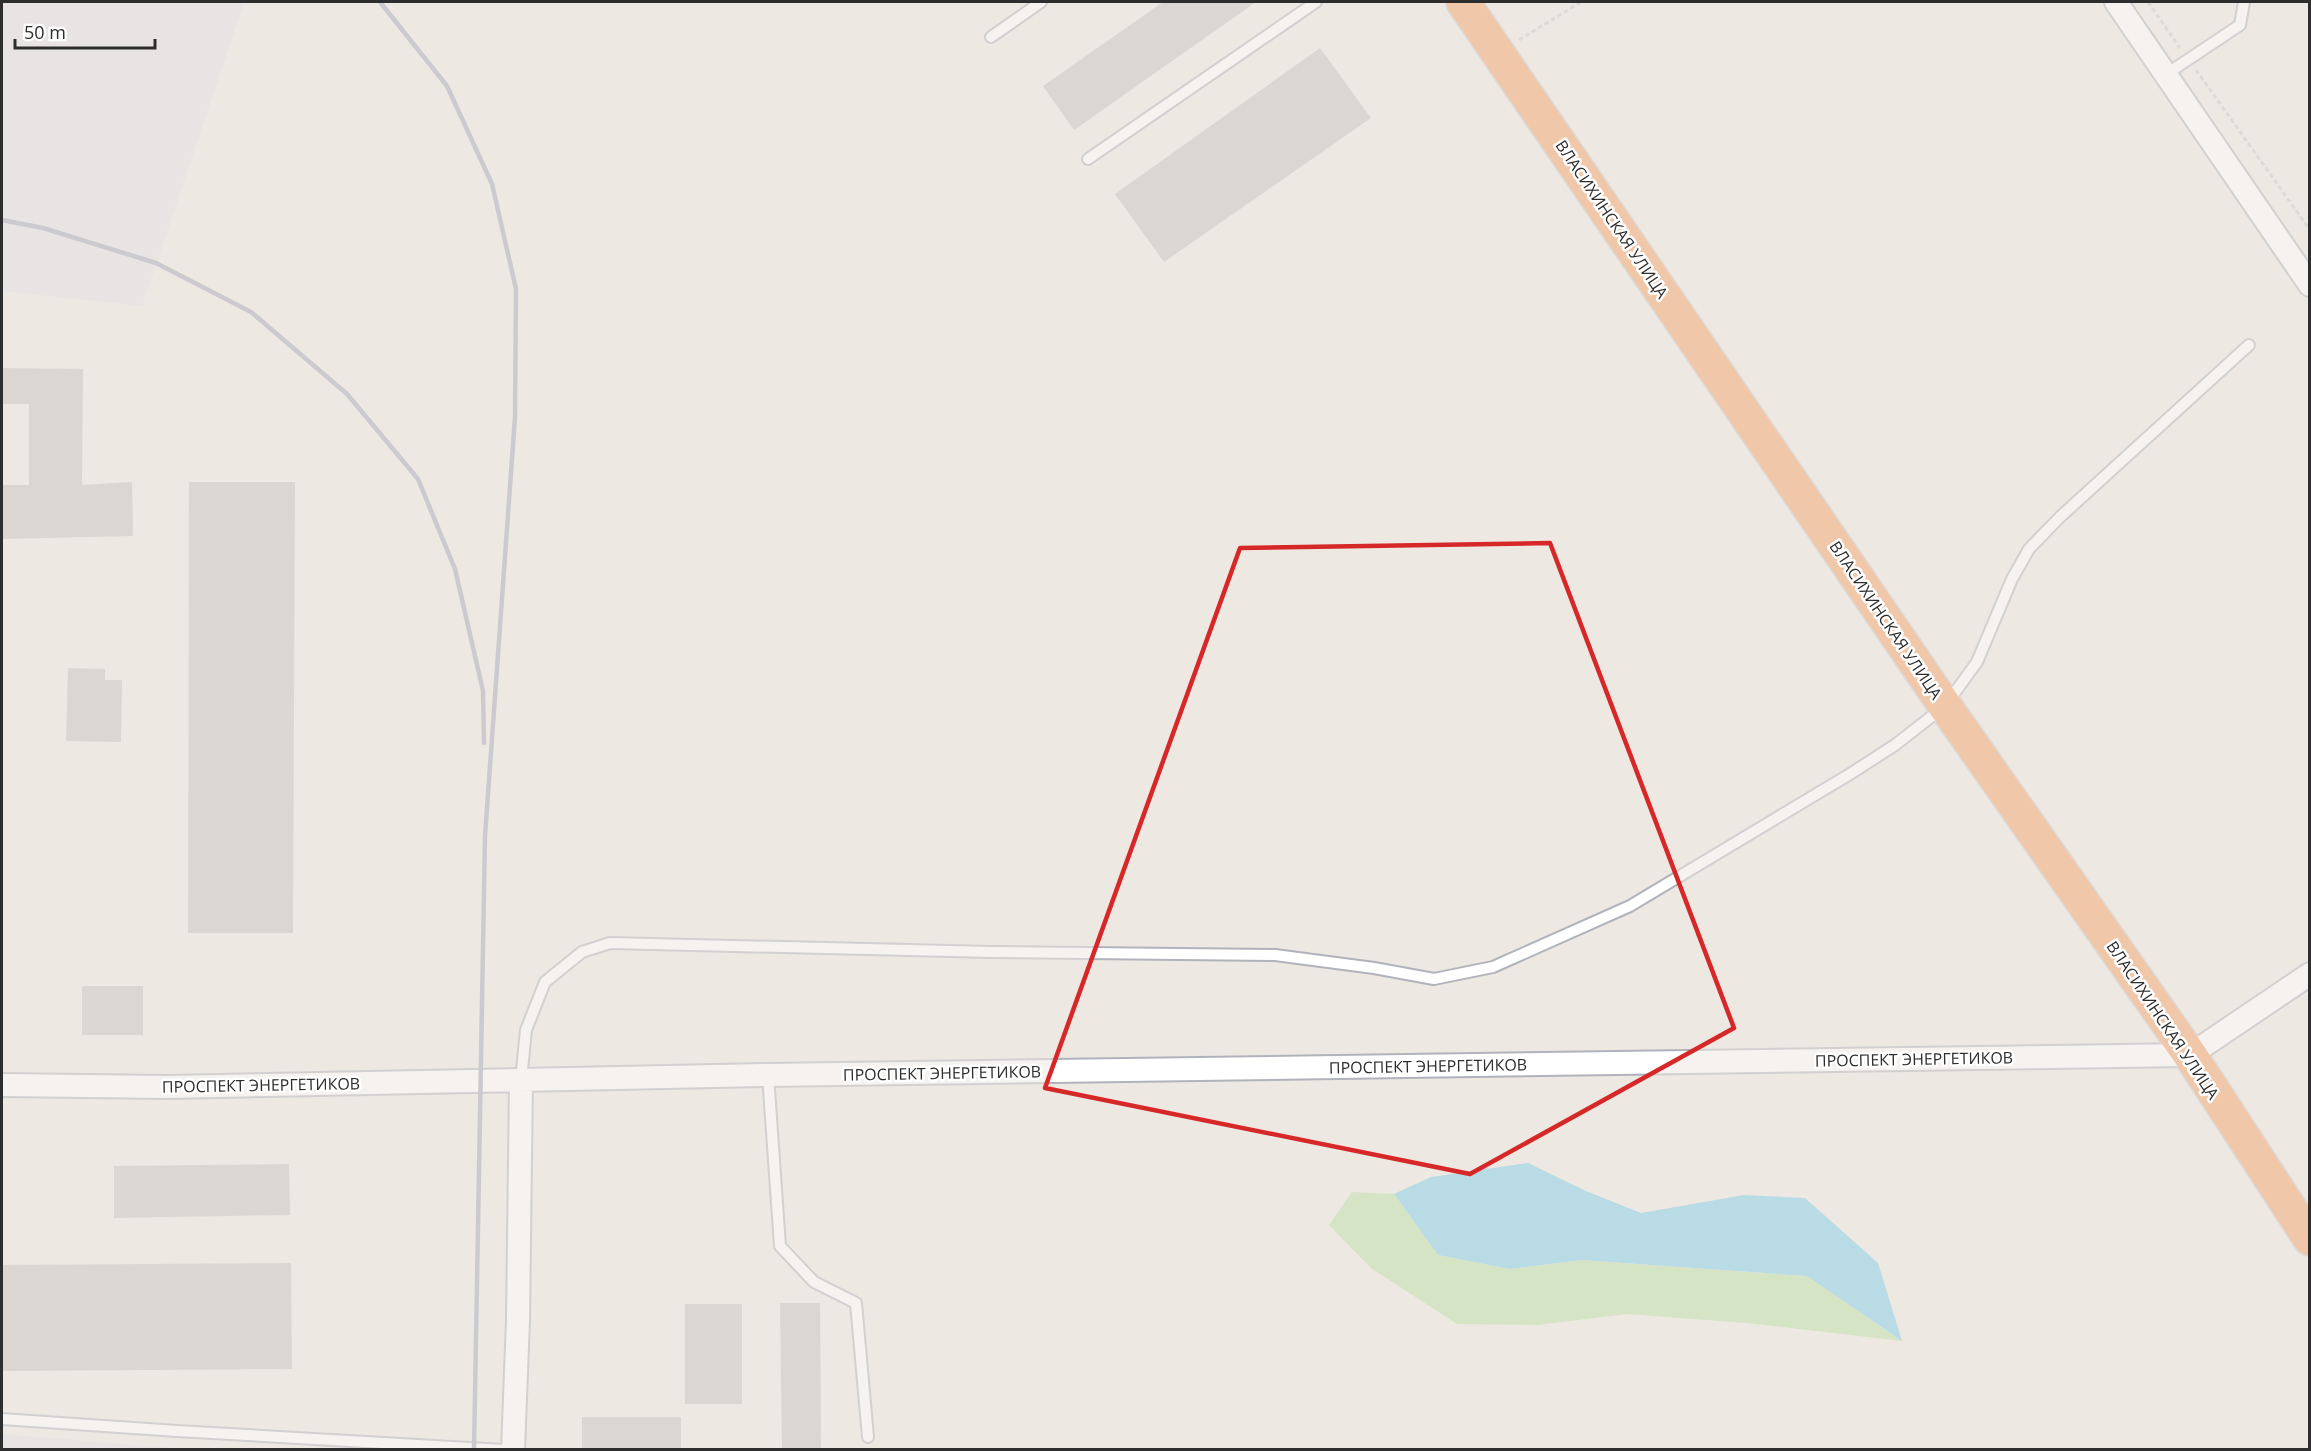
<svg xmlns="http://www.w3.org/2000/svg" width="2311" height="1451" viewBox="0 0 2311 1451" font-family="'Open Sans',sans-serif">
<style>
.industrial{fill:#e2e0e7}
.green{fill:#b7e0a1}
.water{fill:#7bcce8}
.building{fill:#c6c2bc}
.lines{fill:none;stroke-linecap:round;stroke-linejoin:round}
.lane-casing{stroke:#b1b3bc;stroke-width:14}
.street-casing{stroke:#b1b3bc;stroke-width:26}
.highway-casing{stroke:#c8c8c8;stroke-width:36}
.path{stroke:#c8c8c8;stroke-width:3;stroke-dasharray:4.5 3;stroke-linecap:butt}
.lane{stroke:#fff;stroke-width:10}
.street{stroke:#fff;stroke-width:22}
.highway{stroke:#f5a164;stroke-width:33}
.rail{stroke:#a3a6b6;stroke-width:4.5}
.marked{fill:none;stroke:#d62828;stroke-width:4.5;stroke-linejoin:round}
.labels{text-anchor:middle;stroke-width:5;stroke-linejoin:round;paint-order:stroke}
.street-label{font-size:16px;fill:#2d2d2d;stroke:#fff}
</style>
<rect width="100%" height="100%" fill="#ede8e1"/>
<path class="industrial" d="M2,2H244L142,306L2,291Z
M2,1434L183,1449H2Z"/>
<path class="green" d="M1352,1192L1394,1194L1438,1255L1510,1269L1582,1260L1807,1276L1902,1341L1747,1323L1627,1314L1537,1325L1457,1324L1371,1268L1329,1225Z"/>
<path class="water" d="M1528,1163L1586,1191L1641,1213L1744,1195L1805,1198L1878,1263L1902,1341L1807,1276L1582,1260L1510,1269L1438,1255L1394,1194L1431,1177Z"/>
<path class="building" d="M1163,2H1256L1074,130L1043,86Z
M1320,48L1371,118L1164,262L1115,194Z
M2,368L83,369L82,485L132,482L133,536L2,539V485H29V404H2Z
M189,482H295L293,933H188Z
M68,668L105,669V680H122L121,742L66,741Z
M82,986H143V1035H82Z
M289,1164L290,1215L114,1218V1166Z
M291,1263L292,1369L2,1371V1265Z
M780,1303H820L821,1449H782Z
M685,1304H742V1404H685Z
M582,1417H681V1449H582Z"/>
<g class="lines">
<g class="lane-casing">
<path id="lane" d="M991,37L1041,2
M2165,75L2240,25L2244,2
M1088,159L1316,2
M768,1075L780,1246L814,1282L856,1303L868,1437
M521,1080L526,1030L545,982L582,952L610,943L992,952L1275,955L1374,968L1434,979L1493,967L1630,906L1850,774L1895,745L1945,706L1977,662L2012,579L2029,549L2060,517L2249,345
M2,1419L177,1431L504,1450"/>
</g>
<g class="street-casing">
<path id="street" d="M2116,2L2310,285
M2,1085L167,1087L768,1075L2190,1055L2310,974
M513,1450L518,1320L521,1080"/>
</g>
<g class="highway-casing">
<path id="highway" d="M1463,2L1945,706L2190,1055L2310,1239"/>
</g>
<path class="path" d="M2148,2L2180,48
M1519,40L1581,2
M2196,70L2310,230"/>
<use href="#lane" class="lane"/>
<use href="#street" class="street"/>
<use href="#highway" class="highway"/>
<path class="rail" d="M380,2L447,86L492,184L516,289L515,417L485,836L474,1450
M2,220L43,228L156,263L251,312L347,394L418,479L455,569L483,691L484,743"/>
</g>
<path d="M0 0H2311V1451H0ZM1550,543L1734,1028L1470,1174L1045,1088L1240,548Z" fill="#ede8e1" fill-opacity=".55" fill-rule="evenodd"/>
<path class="marked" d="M1550,543L1734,1028L1470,1174L1045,1088L1240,548Z"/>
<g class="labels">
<g class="street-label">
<text transform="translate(1612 219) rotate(56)" y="6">ВЛАСИХИНСКАЯ УЛИЦА</text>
<text transform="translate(1886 620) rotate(56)" y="6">ВЛАСИХИНСКАЯ УЛИЦА</text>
<text transform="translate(2163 1020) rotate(56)" y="6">ВЛАСИХИНСКАЯ УЛИЦА</text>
<text transform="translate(1914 1059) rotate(-1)" y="6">ПРОСПЕКТ ЭНЕРГЕТИКОВ</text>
<text transform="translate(1428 1066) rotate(-1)" y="6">ПРОСПЕКТ ЭНЕРГЕТИКОВ</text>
<text transform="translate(942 1073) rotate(-1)" y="6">ПРОСПЕКТ ЭНЕРГЕТИКОВ</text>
<text transform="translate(261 1085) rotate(-1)" y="6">ПРОСПЕКТ ЭНЕРГЕТИКОВ</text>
</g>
</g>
<rect width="2311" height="1451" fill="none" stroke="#2d2d2d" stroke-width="6"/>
<path d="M15 39v9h140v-9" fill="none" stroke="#2d2d2d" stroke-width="3"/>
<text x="24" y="39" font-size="18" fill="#2d2d2d" stroke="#ffffff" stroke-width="4.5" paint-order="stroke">50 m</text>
</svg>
